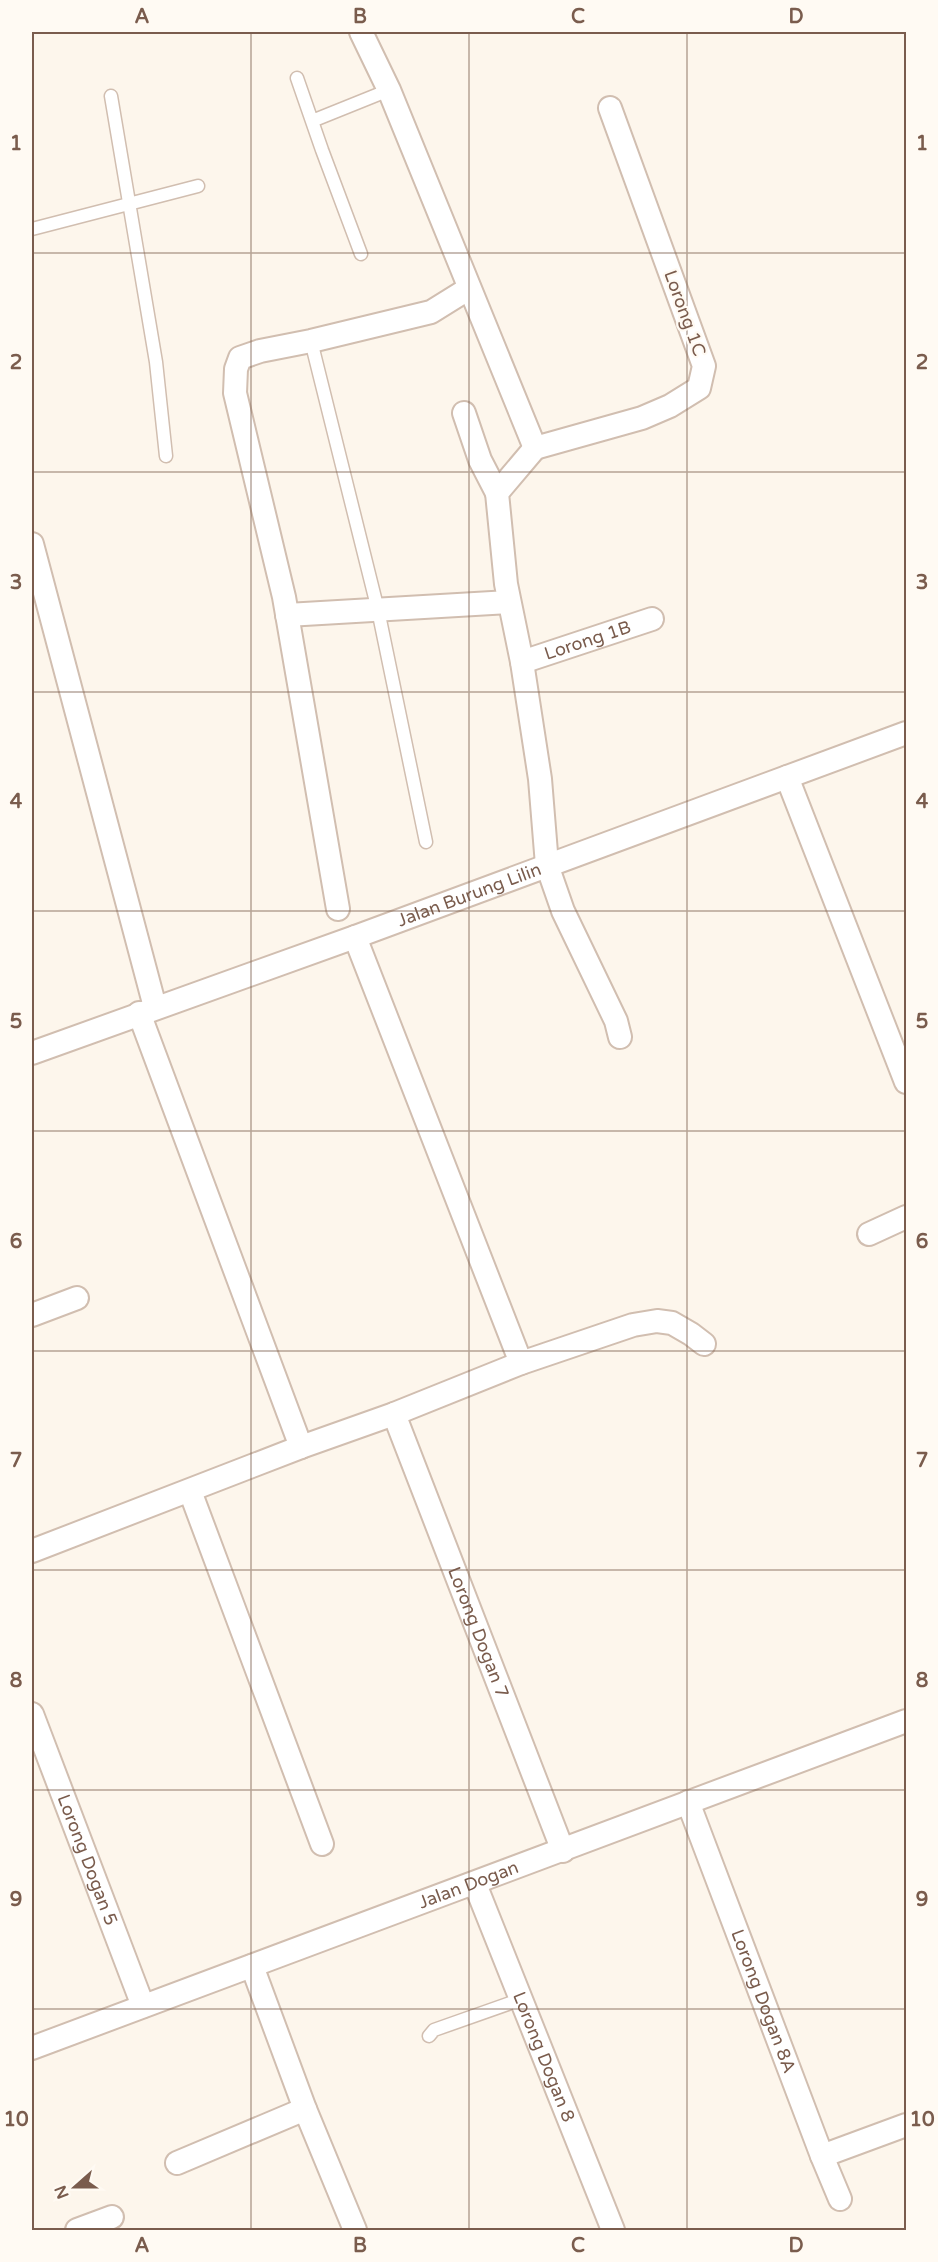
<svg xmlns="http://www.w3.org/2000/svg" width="938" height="2262" viewBox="0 0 938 2262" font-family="'Varela Round',sans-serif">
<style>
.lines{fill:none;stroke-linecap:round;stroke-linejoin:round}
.service-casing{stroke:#d1beb0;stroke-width:15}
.minor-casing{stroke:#d1beb0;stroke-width:26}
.service{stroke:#fff;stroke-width:12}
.minor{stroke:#fff;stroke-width:22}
.grid{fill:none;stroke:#7a5c4d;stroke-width:1.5;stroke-opacity:0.55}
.labels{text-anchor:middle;stroke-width:4.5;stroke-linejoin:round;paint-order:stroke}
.street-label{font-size:18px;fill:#7a5c4d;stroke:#fffaf3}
.neatline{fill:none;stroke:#7a5c4d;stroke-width:2}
.grid-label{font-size:20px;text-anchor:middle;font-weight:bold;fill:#7a5c4d}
</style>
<rect width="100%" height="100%" fill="#fdf6ec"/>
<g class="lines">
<g class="service-casing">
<path id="service" d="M297,78L322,150L361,254
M111,96L156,362L166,456
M312,121L389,90
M32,229L198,186
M311,341L378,610L426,842
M429,2036L434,2030L522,1999"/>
</g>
<g class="minor-casing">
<g id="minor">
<path d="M361,32L389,90L535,448"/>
<path d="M464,413L480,460L497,493"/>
<path d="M535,448L497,493L506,584L522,662L540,779L547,865L563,911L616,1021L620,1037"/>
<path d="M535,448L642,418L670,406L699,388L704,366L610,108"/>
<path d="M32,544L155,1007"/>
<path d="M287,615L509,602"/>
<path id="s1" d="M522,662L652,619"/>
<path d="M787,777L906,1082"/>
<path d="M338,909L284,597L235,393L236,369L240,358L260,351L311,341L431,312L468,289"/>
<path d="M355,937L521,1363"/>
<path d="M139,1013L301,1447"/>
<path id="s2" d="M32,1053L355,937L906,733"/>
<path d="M869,1234L906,1217"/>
<path d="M32,1315L77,1298"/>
<path id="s3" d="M394,1414L563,1851"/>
<path d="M190,1491L322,1844"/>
<path d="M32,1551L301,1447L394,1414L521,1363L633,1325L657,1321L672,1323L691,1334L704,1344"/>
<path id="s4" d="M32,1714L143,2006"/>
<path id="s5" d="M688,1802L822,2156L840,2199"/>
<path id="s6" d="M475,1884L613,2230"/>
<path d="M252,1966L305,2109L355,2230"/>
<path id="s7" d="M32,2048L906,1721"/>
<path d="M822,2156L906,2125"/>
<path d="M177,2163L305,2109"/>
<path d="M77,2230L112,2217"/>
</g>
</g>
<use href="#service" class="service"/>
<use href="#minor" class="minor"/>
</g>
<path class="grid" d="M251,32V2230M469,32V2230M687,32V2230M32,253H906M32,472H906M32,692H906M32,911H906M32,1131H906M32,1351H906M32,1570H906M32,1790H906M32,2009H906"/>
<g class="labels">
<g class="street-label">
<text transform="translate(685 313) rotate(70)" y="6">Lorong 1C</text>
<text dy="6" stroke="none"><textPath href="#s1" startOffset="69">Lorong 1B</textPath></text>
<text dy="6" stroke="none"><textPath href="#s2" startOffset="465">Jalan Burung Lilin</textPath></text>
<text dy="6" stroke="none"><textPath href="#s3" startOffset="234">Lorong Dogan 7</textPath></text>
<text dy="6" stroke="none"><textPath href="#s4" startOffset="156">Lorong Dogan 5</textPath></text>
<text dy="6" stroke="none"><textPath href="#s7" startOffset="466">Jalan Dogan</textPath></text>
<text dy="6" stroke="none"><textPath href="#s5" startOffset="213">Lorong Dogan 8A</textPath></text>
<text dy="6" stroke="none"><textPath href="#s6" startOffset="186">Lorong Dogan 8</textPath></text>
</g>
</g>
<rect width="938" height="2262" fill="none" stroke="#fffaf3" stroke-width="66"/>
<g transform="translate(75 2187) rotate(249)" stroke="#fffaf3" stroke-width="4.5" paint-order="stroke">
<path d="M0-4.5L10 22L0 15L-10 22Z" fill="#7a5c4d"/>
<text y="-9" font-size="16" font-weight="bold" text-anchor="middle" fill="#7a5c4d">N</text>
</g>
<rect x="33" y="33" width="872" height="2196" class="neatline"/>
<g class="grid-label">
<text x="142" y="23">A</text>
<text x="360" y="23">B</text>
<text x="578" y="23">C</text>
<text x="796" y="23">D</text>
<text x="16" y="150">1</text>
<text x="922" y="150">1</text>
<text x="16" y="369">2</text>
<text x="922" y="369">2</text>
<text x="16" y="589">3</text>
<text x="922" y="589">3</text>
<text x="16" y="808">4</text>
<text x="922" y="808">4</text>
<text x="16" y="1028">5</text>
<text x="922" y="1028">5</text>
<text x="16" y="1248">6</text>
<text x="922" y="1248">6</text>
<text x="16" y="1467">7</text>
<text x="922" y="1467">7</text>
<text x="16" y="1687">8</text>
<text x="922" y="1687">8</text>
<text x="16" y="1906">9</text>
<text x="922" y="1906">9</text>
<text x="16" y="2126">10</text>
<text x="922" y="2126">10</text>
<text x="142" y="2252">A</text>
<text x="360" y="2252">B</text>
<text x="578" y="2252">C</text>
<text x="796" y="2252">D</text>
</g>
</svg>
